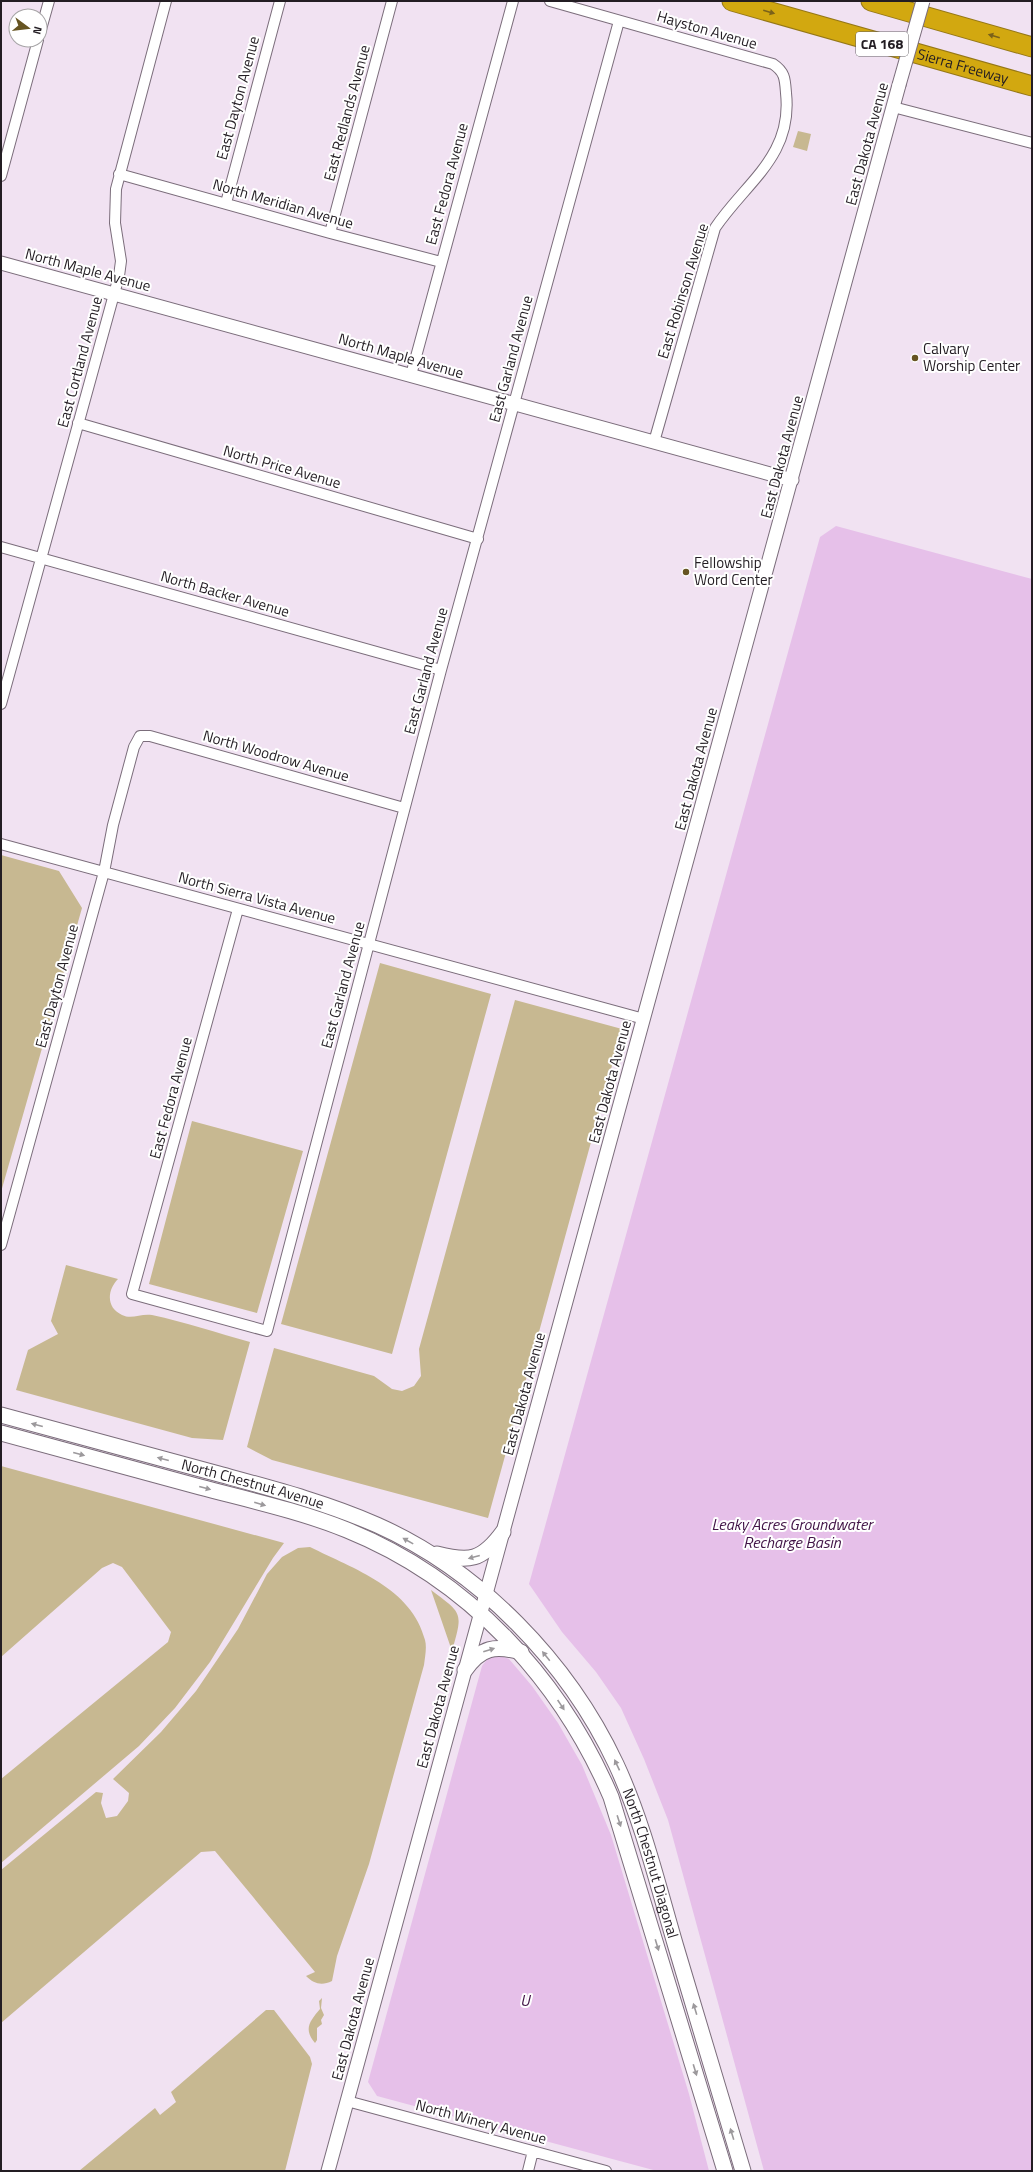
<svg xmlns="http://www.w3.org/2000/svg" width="1033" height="2172" viewBox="0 0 1033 2172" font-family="'Titillium Web',sans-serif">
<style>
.green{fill:#c7b891}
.water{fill:#e6c0e9}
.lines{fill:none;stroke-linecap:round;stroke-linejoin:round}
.minor-casing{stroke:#7b6d7b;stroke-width:12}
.tertiary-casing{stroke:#7b6d7b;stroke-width:15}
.secondary-casing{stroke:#7b6d7b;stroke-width:17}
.motorway-casing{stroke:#957717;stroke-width:21}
.minor{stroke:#fff;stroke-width:10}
.tertiary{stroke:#fff;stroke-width:13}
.secondary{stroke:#fff;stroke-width:15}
.motorway{stroke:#d2a810;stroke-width:19}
.tertiary-bridge-casing{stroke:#7b6d7b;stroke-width:15;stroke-linecap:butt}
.tertiary-bridge{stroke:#fff;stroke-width:13}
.oneway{fill:#7a621a}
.oneway2{fill:#9c999c}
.poi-dot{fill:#665422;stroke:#fff;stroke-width:1.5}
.labels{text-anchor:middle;stroke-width:4;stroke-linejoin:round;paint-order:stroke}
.shield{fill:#fff;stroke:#656165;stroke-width:1}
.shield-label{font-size:14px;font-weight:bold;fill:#231d23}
.street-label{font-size:15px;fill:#231d23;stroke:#fff}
.poi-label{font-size:15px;fill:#231d23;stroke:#fff;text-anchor:start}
.water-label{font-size:16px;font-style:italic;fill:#411346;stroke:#fff}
</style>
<rect width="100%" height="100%" fill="#f1e2f2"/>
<path class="green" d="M798,131L811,134L807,151L793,147Z
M1,855L59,871L82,908L1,1192Z
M380,963L491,994L392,1354L281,1324Z
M515,1000L622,1029L488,1518L272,1460L247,1447L274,1348L374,1376L392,1389L402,1391L414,1386L421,1376L419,1349Z
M192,1121L303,1151L257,1313L149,1284Z
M66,1265L118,1279C107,1290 106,1308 122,1315C132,1320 141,1313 152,1315C185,1322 217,1333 250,1342L223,1440L192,1438L16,1390L28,1350L58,1334L51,1321Z
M1,1466L284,1543L273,1558L210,1662L175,1708L139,1746L1,1863V1779L168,1642L171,1632L122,1567L113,1563L102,1568L1,1657Z
M310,1547C354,1569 412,1588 425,1640C427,1647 425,1657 424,1665L369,1864L337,1956L332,1981C322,1986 314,1984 306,1976L315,1972L215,1851L201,1852L1,2023V1870L96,1792L103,1793L101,1803L106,1818L117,1816L128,1801L129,1793L113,1779L161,1732L196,1691L238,1629L267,1574L282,1557L298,1548Z
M431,1590C463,1614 463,1612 452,1651Z
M322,1998L321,2008L324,2015L321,2020L322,2024L317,2028V2040L315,2043C303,2029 310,2021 320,2009L319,2001Z
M266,2010H274L310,2057L312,2064L285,2171H79L155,2108L160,2115L176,2102L171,2092Z"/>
<path class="water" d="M836,526L1032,579V2171H764L668,1820L644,1759L621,1708L596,1672L562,1632L529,1584L820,537Z
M499,1655L509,1659L532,1686L558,1723L582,1765L611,1835L689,2094L709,2171H657L377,2096L368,2082L482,1666L489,1657Z"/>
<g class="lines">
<g class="minor-casing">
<path id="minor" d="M550,1L773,64C785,72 785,79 786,93C793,156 746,182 715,228L654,442
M40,33L49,1
M893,107L1032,143
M119,174L330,233L441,262
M1,176L38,40
M226,203L280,1
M330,233L392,1
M411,375L513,1
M78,423L478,539
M1,547L441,670
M1,704L119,276L121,261L115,223L116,189L166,1
M1,844L644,1019
M238,909L132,1294L267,1331L441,670L619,21
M1,1245L104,872L113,825L134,747L140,736H150L404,808
M347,2101L606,2171
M528,2171L533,2151"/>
</g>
<g class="tertiary-casing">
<path id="tertiary" d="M1,263L792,480
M328,2171L899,85"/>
</g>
<g class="secondary-casing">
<g id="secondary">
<path id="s1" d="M1,1415C72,1434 144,1454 215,1473C270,1488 325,1502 377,1525C480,1571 568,1662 616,1764C643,1822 658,1886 676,1947C698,2022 721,2096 743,2171"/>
<path d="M1,1433C67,1451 134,1469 200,1487C249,1500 300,1511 347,1530C468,1579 560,1678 611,1797L725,2171"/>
<path d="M437,1554C469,1562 482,1561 503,1532"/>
<path d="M465,1670C481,1647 495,1645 521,1652"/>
</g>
</g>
<g class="motorway-casing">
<g id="motorway">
<path id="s2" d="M732,1L1032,86"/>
<path d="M871,1L1032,47"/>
</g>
</g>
<use href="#minor" class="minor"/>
<use href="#tertiary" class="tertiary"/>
<use href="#secondary" class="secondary"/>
<use href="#motorway" class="motorway"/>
<g class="tertiary-bridge-casing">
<path id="tertiary-bridge" d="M899,85L923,1"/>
</g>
<use href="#tertiary-bridge" class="tertiary-bridge"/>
</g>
<defs><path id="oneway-solid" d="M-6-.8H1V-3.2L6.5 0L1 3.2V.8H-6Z"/></defs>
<g class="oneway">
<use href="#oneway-solid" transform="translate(769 12) rotate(16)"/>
<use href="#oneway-solid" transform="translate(994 36) rotate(-164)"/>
</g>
<g class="oneway2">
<use href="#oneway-solid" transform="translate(37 1425) rotate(-165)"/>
<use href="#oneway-solid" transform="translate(79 1454) rotate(15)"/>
<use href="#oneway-solid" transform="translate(163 1459) rotate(-165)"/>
<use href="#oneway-solid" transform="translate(205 1488) rotate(15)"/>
<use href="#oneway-solid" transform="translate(260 1504) rotate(16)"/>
<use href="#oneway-solid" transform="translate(408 1541) rotate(-151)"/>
<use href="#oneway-solid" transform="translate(474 1557) rotate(165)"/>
<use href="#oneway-solid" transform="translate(489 1650) rotate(-17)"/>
<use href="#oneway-solid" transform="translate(546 1656) rotate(-129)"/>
<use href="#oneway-solid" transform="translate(561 1705) rotate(56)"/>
<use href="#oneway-solid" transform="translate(617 1765) rotate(-115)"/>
<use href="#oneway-solid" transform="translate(619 1821) rotate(72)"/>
<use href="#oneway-solid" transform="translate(657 1945) rotate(73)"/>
<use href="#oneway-solid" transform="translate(695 2009) rotate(-107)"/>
<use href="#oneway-solid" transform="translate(695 2070) rotate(73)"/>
<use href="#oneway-solid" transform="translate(732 2134) rotate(-107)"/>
</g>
<g class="poi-dot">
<circle cx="915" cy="358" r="4"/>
<circle cx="686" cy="572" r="4"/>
</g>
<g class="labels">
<rect class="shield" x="856" y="32" width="52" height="24" rx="3"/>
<g class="shield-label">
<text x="882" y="49">CA 168</text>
</g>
<g class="street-label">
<text transform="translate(707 30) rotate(16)" y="5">Hayston Avenue</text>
<text dy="5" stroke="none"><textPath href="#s2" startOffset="240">Sierra Freeway</textPath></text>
<text transform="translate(238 98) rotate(-75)" y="5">East Dayton Avenue</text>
<text transform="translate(347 113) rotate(-75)" y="5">East Redlands Avenue</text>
<text transform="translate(867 144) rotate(-75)" y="5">East Dakota Avenue</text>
<text transform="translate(447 184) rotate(-75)" y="5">East Fedora Avenue</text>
<text transform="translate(283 204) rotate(16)" y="5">North Meridian Avenue</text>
<text transform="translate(88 270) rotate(15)" y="5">North Maple Avenue</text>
<text transform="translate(683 291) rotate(-73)" y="5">East Robinson Avenue</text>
<text transform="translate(401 356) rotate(16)" y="5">North Maple Avenue</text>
<text transform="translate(511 359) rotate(-75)" y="5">East Garland Avenue</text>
<text transform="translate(80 362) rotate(-75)" y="5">East Cortland Avenue</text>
<text transform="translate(782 457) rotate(-75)" y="5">East Dakota Avenue</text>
<text transform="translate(282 467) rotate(16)" y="5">North Price Avenue</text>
<text transform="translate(225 594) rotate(16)" y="5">North Backer Avenue</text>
<text transform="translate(426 671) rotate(-75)" y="5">East Garland Avenue</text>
<text transform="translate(276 756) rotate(16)" y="5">North Woodrow Avenue</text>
<text transform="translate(696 769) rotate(-75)" y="5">East Dakota Avenue</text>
<text transform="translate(257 898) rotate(15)" y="5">North Sierra Vista Avenue</text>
<text transform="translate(343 985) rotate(-75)" y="5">East Garland Avenue</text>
<text transform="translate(57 986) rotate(-75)" y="5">East Dayton Avenue</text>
<text transform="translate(610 1082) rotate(-75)" y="5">East Dakota Avenue</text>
<text transform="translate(171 1098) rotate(-75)" y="5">East Fedora Avenue</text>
<text transform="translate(524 1394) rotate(-75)" y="5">East Dakota Avenue</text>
<text dy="5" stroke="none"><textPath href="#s1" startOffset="261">North Chestnut Avenue</textPath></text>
<text transform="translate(438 1707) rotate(-75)" y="5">East Dakota Avenue</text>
<text dy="5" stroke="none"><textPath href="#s1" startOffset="842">North Chestnut Diagonal</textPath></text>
<text transform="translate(353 2019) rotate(-75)" y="5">East Dakota Avenue</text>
<text transform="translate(481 2122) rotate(15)" y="5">North Winery Avenue</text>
</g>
<g class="poi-label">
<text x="923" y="354">Calvary<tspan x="923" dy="17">Worship Center</tspan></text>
<text x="694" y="568">Fellowship<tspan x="694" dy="17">Word Center</tspan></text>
</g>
<g class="water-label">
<text x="792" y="1530">Leaky Acres Groundwater<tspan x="792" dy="18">Recharge Basin</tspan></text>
<text x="525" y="2006">U</text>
</g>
</g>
<rect width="1033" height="2172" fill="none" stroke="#231d23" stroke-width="4"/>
<g transform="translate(28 28) rotate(105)"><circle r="19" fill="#ffffff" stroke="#a7a5a7"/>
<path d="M0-3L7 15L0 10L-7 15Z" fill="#665422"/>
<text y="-6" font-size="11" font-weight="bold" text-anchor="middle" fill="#231d23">N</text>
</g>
</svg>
